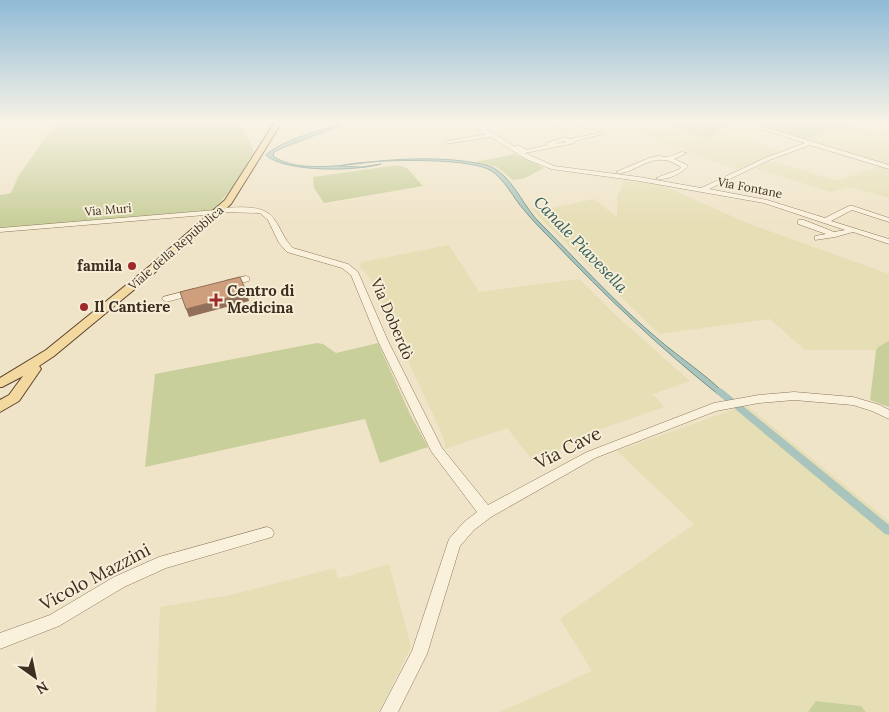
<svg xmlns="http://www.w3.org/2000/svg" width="889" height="712" viewBox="0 0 889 712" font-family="Lora,serif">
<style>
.farmland{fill:#e6deb5}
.green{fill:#c9cf9b}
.water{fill:#a9c4bc;stroke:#6f938a}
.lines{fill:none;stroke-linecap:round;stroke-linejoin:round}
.canal{fill:#a9c4bc;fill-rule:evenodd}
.minor-casing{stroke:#8d765c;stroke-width:1}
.major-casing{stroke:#5b4430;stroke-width:2}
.minor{fill:#faf1dc;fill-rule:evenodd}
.major{fill:#f3d9a0;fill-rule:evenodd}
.shaded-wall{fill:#916f58}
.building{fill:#cf9f7d;stroke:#916f58}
.poi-dot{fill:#9e2a2b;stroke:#f7eed8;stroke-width:2}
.labels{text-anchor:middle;stroke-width:4;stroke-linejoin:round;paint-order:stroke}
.far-street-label{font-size:12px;fill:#3d2e20;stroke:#f7eed8}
.poi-label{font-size:15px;font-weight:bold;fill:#3d2e20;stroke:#f7eed8;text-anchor:start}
.street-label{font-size:15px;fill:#3d2e20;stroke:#f7eed8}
.water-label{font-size:16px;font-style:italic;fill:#2f5d5a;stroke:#f7eed8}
.near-street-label{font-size:18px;fill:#3d2e20;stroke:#f7eed8}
</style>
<rect width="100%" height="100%" fill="#f0e4c8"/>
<path class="farmland" d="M584,122H631L645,126L659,122L709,138L718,132L784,151L736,170L637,133L582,123Z
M859,122H889V166L801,141L834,128L851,131L860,128L877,132L880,128Z
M771,161L838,181L879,166L889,168V198L850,187L830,192L755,168Z
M624,181L662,185L747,223L889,274V341L878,347L876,350H805L770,319L659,334L530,208H552L594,199L617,217V197Z
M449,245L479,292L579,279L619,318L690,381L653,394L664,407L601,429L545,457L537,466L507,428L445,449V443L442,434L369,277L359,266L363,262Z
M746,405L889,521V712H866L861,706L817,701L808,712H500L592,671L560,619L694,524L617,451Z
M389,564L411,647L379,712H156L160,607L231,595L335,568L338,579Z"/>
<path class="green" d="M56,122H240L254,151L234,186L212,211L0,228V195L11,193L18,177Z
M659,122H737L726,126L709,138Z
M765,122H832L860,128L851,131L834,128L801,141L755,126Z
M515,154L544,168L525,178L513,180L497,167L475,162Z
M398,165L407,168L423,186L324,203L314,188L313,177Z
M889,341V407L870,400L876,350L878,347Z
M317,343L323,344L336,353L378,343L410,414L428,447L380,463L365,419L145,467L155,374Z
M816,701L861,706L866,712H808Z"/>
<path class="water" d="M342,125L282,148L274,152L273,156C301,176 358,162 392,160C421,158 457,158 486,165C511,172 522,205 539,222C578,261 615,303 658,339C680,358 707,375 728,397L723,398L719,395C660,348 605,296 553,241C543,231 533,221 524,210C513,198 505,179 490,170C467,157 366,159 339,166L362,167L381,164C358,171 285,173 266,155C275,144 327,126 342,125Z"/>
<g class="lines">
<path class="canal" d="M719,388L722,389L889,525V535L885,534L716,393L715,391L716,389Z"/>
<g class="minor-casing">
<path id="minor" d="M329,122H355L353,124Z
M470,122H476L515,147L518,145L527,150L547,145V143L564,137L570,139L603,132V134L575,141V143L525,153L554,166L639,177L701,188L765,158L805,143L739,122H748L889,165V169L810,145L769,160L709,189L767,200L825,218L849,206H853L889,218V222L852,210L831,221L889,239V244L853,232L835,237L815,240V236L826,234L798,224V220H804L834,232L845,230L764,203L639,181L551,169L526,159L491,137L445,144L444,143L447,141L487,134ZM564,141L567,142L555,144Z
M548,122C554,122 558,125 565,126C571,127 576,124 582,126L565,130Z
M682,152L687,153L674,159L687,165L688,166C683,173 664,182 656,178L680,169L681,167C674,163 667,159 658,160C646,160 625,177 616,172L649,158L658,156L668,157Z
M219,208C236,208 263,203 274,219C281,228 284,240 293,248L348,264L358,272L388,341L442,448L488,505L587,452L714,403L759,395L794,392L853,397L880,405L889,410V419L872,411L853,405L794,400L759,403L716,411L595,458L491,517L474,530L460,546L427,654L398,712H380L412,651L449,539L464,522L477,512L431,451L378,341L351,275L342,268L287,252L279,243L268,220L260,213L220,212L217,214L0,232V228L216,210Z
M246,276L249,277V281L228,286L224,283L225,281Z
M194,289L198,292L197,294L166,302L162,299L163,297Z
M267,527L272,529L274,533L272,537L166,568L124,587L59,626L0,649V633L50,615L114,577L159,557Z"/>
</g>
<g class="major-casing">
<path id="major" d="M275,122H282L231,204L159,269L54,356L39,366L41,369L19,401L0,412V400L9,395L23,376L2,387H0V378L46,350L151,265L225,200Z"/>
</g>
<use href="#minor" class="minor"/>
<use href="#major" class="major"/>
</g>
<path class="shaded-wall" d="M247,293L249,301L189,317L186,309Z"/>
<path class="building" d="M240,277L247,293L186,309L180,292Z"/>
<linearGradient id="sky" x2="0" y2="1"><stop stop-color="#8fbad6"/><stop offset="0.55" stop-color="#f8f3e6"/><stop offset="1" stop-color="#f8f3e6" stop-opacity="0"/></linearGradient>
<rect width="889" height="222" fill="url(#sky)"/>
<g class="poi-dot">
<circle cx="132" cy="266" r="5"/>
<path d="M213.5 292.5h5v5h5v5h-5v5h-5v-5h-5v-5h5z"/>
<circle cx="84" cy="307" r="5"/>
</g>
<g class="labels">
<g class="far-street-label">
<text transform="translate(750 188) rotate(11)" y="4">Via Fontane</text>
<text transform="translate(108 210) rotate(-5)" y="4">Via Muri</text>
<text transform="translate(176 248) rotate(-41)" y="4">Viale della Repubblica</text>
</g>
<g class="poi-label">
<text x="122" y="271" text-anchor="end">famila</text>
<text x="227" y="296">Centro di<tspan x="227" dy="17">Medicina</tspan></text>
<text x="94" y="312">Il Cantiere</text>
</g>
<g class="street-label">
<text transform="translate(392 319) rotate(67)" y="5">Via Doberdò</text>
</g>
<g class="water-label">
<text transform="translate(581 244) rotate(46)" y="6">Canale Piavesella</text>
</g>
<g class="near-street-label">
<text transform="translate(568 448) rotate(-27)" y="6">Via Cave</text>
<text transform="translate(95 577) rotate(-28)" y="6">Vicolo Mazzini</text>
</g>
</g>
<g transform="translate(35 677) rotate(147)" stroke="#f7eed8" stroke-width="4" paint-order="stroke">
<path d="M0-4L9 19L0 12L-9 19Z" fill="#3d2e20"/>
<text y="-8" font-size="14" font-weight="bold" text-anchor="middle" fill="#3d2e20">N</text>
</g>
</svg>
